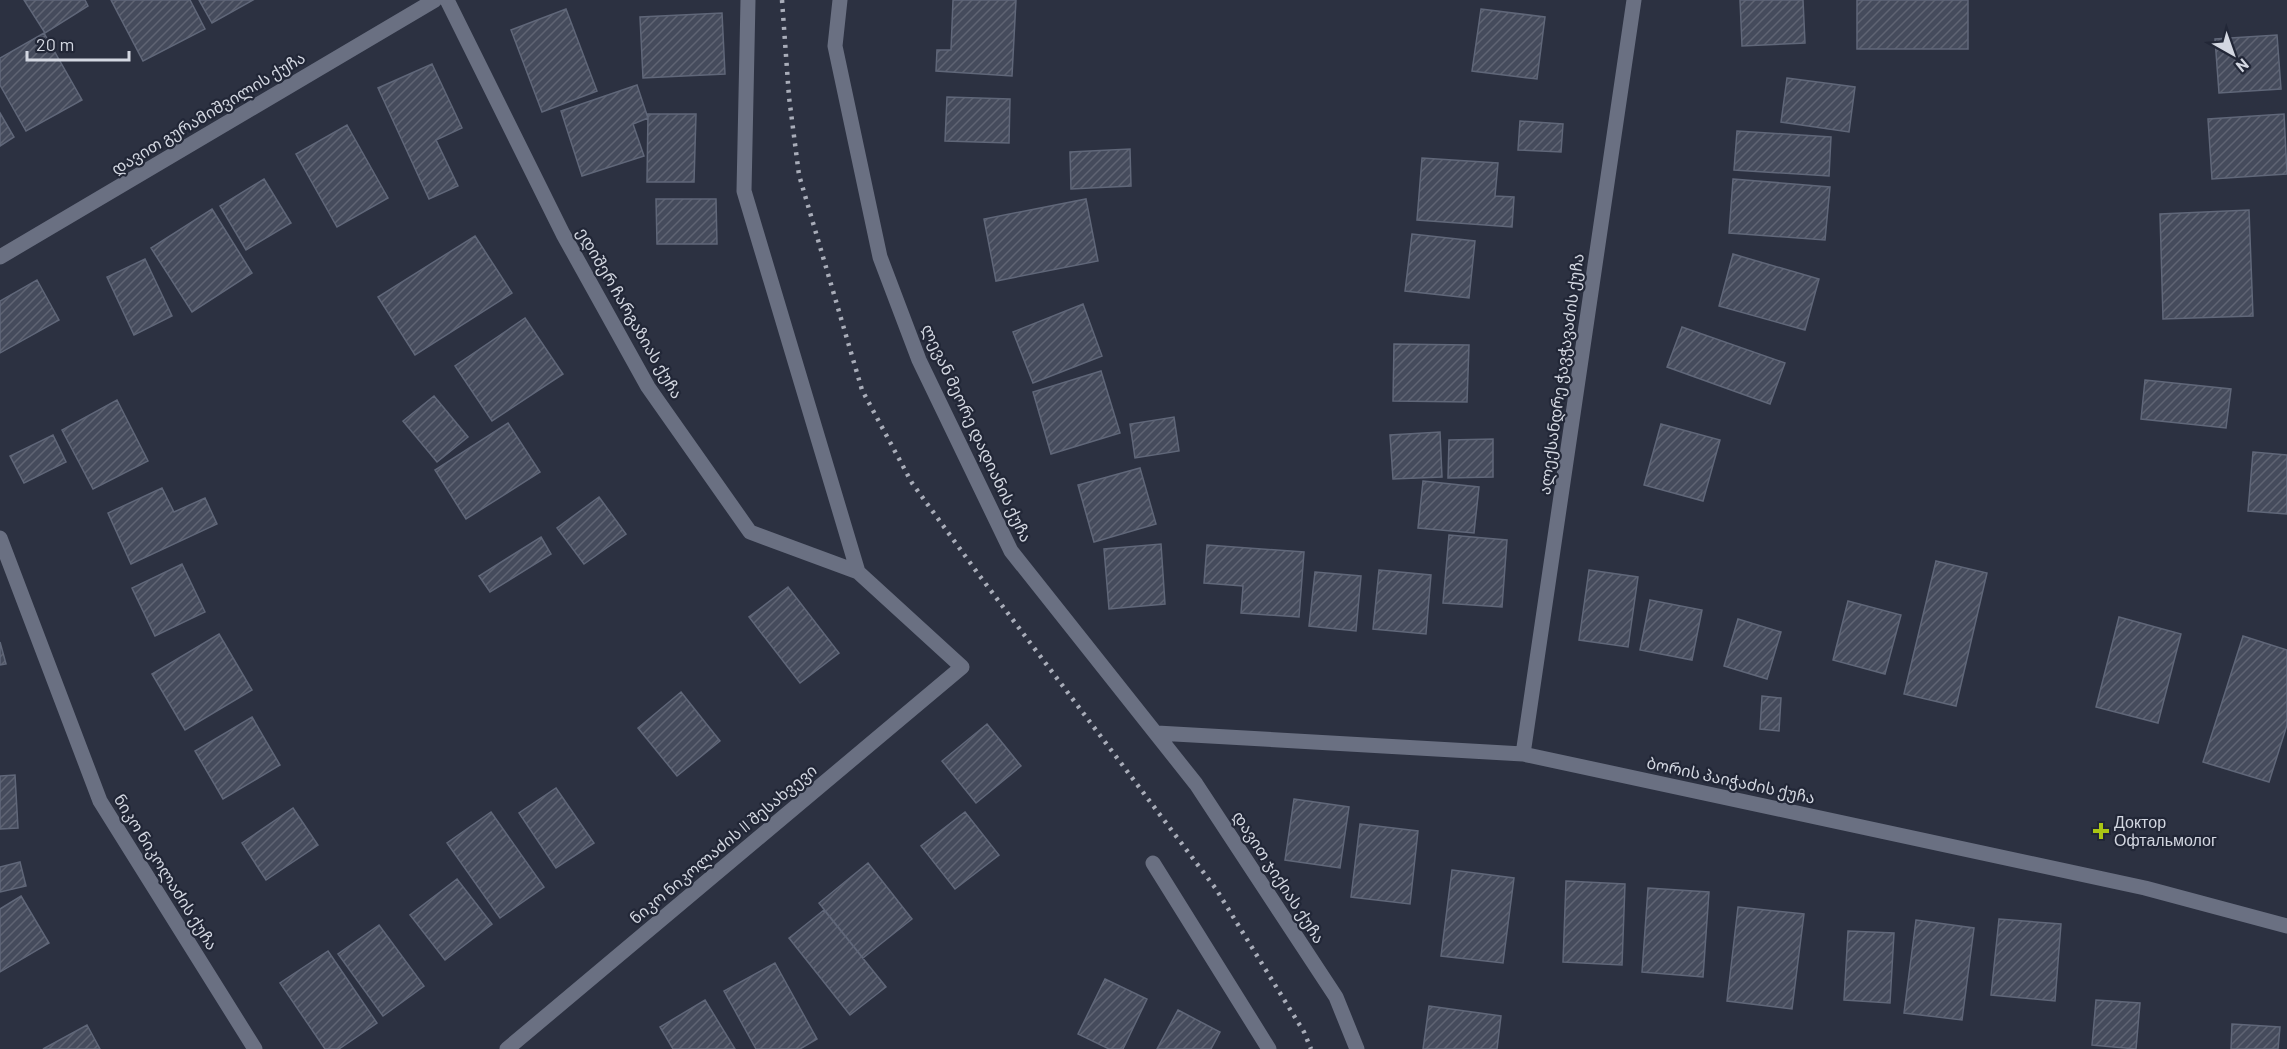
<svg xmlns="http://www.w3.org/2000/svg" width="2287" height="1049" viewBox="0 0 2287 1049" font-family="Barlow,'Noto Sans Georgian',sans-serif">
<style>
.building{fill:url(#building-hatch);stroke:#606779;stroke-width:1.5}
.lines{fill:none;stroke-linecap:round;stroke-linejoin:round}
.minor{stroke:#6a7082;stroke-width:15}
.tertiary{stroke:#6a7082;stroke-width:15}
.rail{stroke:#a9adb9;stroke-width:4.5;stroke-dasharray:3 6;stroke-linecap:butt}
.poi-dot{fill:#abc614;stroke:#222737;stroke-width:2}
.labels{text-anchor:middle;stroke-width:4.5;stroke-linejoin:round;paint-order:stroke}
.street-label{font-size:16px;fill:#d3d7e1;stroke:#222737}
.poi-label{font-size:16px;fill:#d3d7e1;stroke:#222737;text-anchor:start}
</style>
<defs>
<pattern id="building-hatch" width="6" height="6" patternUnits="userSpaceOnUse" patternTransform="scale(1.5)"><rect width="6" height="6" fill="#454b5c"/><path d="M-1 1l2-2M0 6l6-6M5 7l2-2" fill="none" stroke="#5f6473"/></pattern>
</defs>
<rect width="100%" height="100%" fill="#2c3141"/>
<path class="building" d="M24,0H85L88,6L45,33Z
M111,0H190L205,29L143,61Z
M199,0H253L212,23Z
M953,0H1016L1012,76L936,71L937,50H951Z
M1740,0H1803L1805,43L1742,46Z
M1857,0H1968V49H1857Z
M566,9L597,91L542,112L511,30Z
M1481,9L1545,17L1537,79L1472,71Z
M722,13L725,74L643,78L640,17Z
M44,33L82,100L26,131L0,85V58Z
M2277,35L2281,89L2219,93L2215,39Z
M432,64L462,128L436,140L458,186L429,199L378,88Z
M1787,78L1855,87L1849,132L1781,122Z
M637,85L648,118L633,124L644,156L582,176L561,111Z
M947,97L1010,99L1009,143L945,141Z
M0,113L14,137L0,146Z
M648,114H696L694,182H647Z
M2284,114L2287,174L2212,179L2208,119Z
M1520,121L1563,124L1561,152L1518,150Z
M347,125L388,198L337,227L296,154Z
M1737,131L1831,137L1829,176L1734,170Z
M1130,149L1131,186L1071,189L1070,152Z
M1422,158L1498,163L1495,196L1514,197L1512,227L1417,220Z
M264,179L291,223L246,250L220,206Z
M1733,179L1830,187L1825,240L1729,233Z
M656,199H716L717,244H657Z
M1086,199L1098,261L996,281L984,219Z
M212,209L252,273L192,312L151,248Z
M2249,210L2253,316L2163,319L2160,214Z
M1412,234L1475,241L1469,298L1405,291Z
M475,236L512,293L415,355L378,297Z
M1733,254L1819,279L1805,330L1719,306Z
M145,259L172,316L134,335L107,277Z
M37,280L59,320L0,353V301Z
M1083,304L1102,356L1033,383L1013,332Z
M525,318L563,374L492,421L455,366Z
M1682,327L1785,363L1770,404L1667,367Z
M1394,344L1469,345L1467,402L1393,401Z
M1101,371L1120,433L1051,454L1033,392Z
M2145,380L2231,389L2226,428L2141,419Z
M434,396L468,437L437,462L403,421Z
M117,400L148,461L93,489L62,430Z
M1174,417L1179,451L1135,458L1130,424Z
M508,423L540,472L466,519L435,470Z
M1661,424L1720,440L1703,501L1644,485Z
M1440,432L1442,477L1393,479L1390,435Z
M53,435L66,462L24,483L10,456Z
M1493,439V477L1448,478L1449,440Z
M2253,452L2287,455V514L2248,511Z
M1140,468L1156,524L1094,542L1078,485Z
M1423,481L1479,487L1474,533L1418,528Z
M162,488L174,512L205,498L217,524L131,564L108,513Z
M599,497L626,534L584,564L557,528Z
M1449,535L1507,540L1502,607L1443,603Z
M541,537L551,554L490,592L479,576Z
M1161,544L1165,604L1109,609L1104,549Z
M1207,545L1304,552L1299,617L1241,613L1243,586L1204,583Z
M1936,561L1987,573L1956,706L1904,694Z
M182,564L205,612L155,636L132,588Z
M1379,570L1431,575L1426,634L1373,629Z
M1589,570L1638,577L1628,647L1579,640Z
M1315,572L1361,576L1356,631L1309,626Z
M788,587L839,653L800,683L749,617Z
M1650,600L1702,610L1692,660L1640,650Z
M1848,601L1901,615L1885,674L1833,660Z
M2119,617L2181,634L2158,723L2096,707Z
M1738,619L1781,632L1767,679L1724,666Z
M219,634L252,690L185,730L152,674Z
M2243,636L2287,650V725L2269,782L2203,762Z
M0,642L6,664L0,665Z
M681,692L720,741L677,776L638,728Z
M1762,696L1781,698L1779,731L1760,729Z
M252,717L280,765L223,799L195,751Z
M987,724L1021,766L976,803L942,761Z
M15,775L18,828L0,829V776Z
M556,788L594,843L556,868L519,813Z
M1294,799L1349,807L1340,868L1285,860Z
M293,808L318,845L266,880L242,843Z
M491,812L544,887L500,918L447,843Z
M965,812L999,855L955,889L921,846Z
M1360,824L1418,831L1410,904L1351,897Z
M20,862L26,886L0,892V867Z
M868,863L912,919L863,958L819,903Z
M1452,870L1514,878L1503,963L1441,956Z
M457,879L492,924L445,960L410,915Z
M1566,881L1625,884L1622,965L1563,962Z
M1648,888L1709,892L1703,977L1642,972Z
M21,896L49,943L0,972V909Z
M1738,907L1804,914L1792,1009L1727,1001Z
M824,910L886,987L850,1015L789,938Z
M1999,919L2061,924L2055,1001L1991,995Z
M1916,920L1974,928L1962,1020L1904,1013Z
M379,925L424,986L383,1016L338,954Z
M1848,931L1894,933L1890,1003L1844,1000Z
M328,951L377,1023L339,1049H325L280,983Z
M775,963L817,1039L800,1049H756L724,991Z
M1105,979L1147,999L1123,1049H1109L1078,1034Z
M705,1000L735,1049H673L660,1027Z
M2096,1000L2140,1003L2136,1049L2092,1045Z
M1429,1006L1501,1016L1497,1049H1423Z
M1178,1010L1220,1032L1211,1049H1157Z
M2232,1024L2280,1027L2278,1049H2231Z
M87,1025L100,1049H43Z"/>
<g class="lines">
<path class="minor" d="M447,0L563,234L648,387L750,532L858,572L962,667L507,1049
M748,0L744,191L858,572
M840,0L835,46L880,257L919,360L1011,551L1196,784L1336,997L1357,1049
M0,257L435,0
M1157,733L1523,754L2145,888L2287,926
M1523,754L1634,0
M1153,863L1269,1049"/>
<path class="tertiary" d="M0,538L100,801L255,1049"/>
<path class="rail" d="M782,0L789,97L799,175L862,390L912,483L979,575L1216,889L1304,1032L1311,1049"/>
</g>
<path class="poi-dot" d="M2098 822h6v6h6v6h-6v6h-6v-6h-6v-6h6z"/>
<g class="labels">
<g class="street-label">
<text transform="translate(208 113) rotate(-31)" y="6">დავით გურამიშვილის ქუჩა</text>
<text transform="translate(630 313) rotate(60)" y="6">ედიშერ ჩარგაზიას ქუჩა</text>
<text transform="translate(1561 374) rotate(-82)" y="6">ალექსანდრე ჭავჭავაძის ქუჩა</text>
<text transform="translate(977 433) rotate(65)" y="6">ლევან მეორე დადიანის ქუჩა</text>
<text transform="translate(1731 780) rotate(12)" y="6">ბორის პაიჭაძის ქუჩა</text>
<text transform="translate(723 844) rotate(-40)" y="6">ნიკო ნიკოლაძის II შესახვევი</text>
<text transform="translate(166 872) rotate(58)" y="6">ნიკო ნიკოლაძის ქუჩა</text>
<text transform="translate(1279 877) rotate(57)" y="6">დავით ჯიქიას ქუჩა</text>
</g>
<g class="poi-label">
<text x="2114" y="828">Доктор<tspan x="2114" dy="18">Офтальмолог</tspan></text>
</g>
</g>
<g transform="translate(2233 54) rotate(140)" stroke="#222737" stroke-width="4.5" paint-order="stroke">
<path d="M0-4.5L10 22L0 15L-10 22Z" fill="#d3d7e1"/>
<text y="-9" font-size="16" font-weight="bold" text-anchor="middle" fill="#d3d7e1">N</text>
</g>
<path d="M27 51v9h102v-9" fill="none" stroke="#d3d7e1" stroke-width="3"/>
<text x="36" y="51" font-size="18" fill="#d3d7e1" stroke="#222737" stroke-width="4.5" paint-order="stroke">20 m</text>
</svg>
